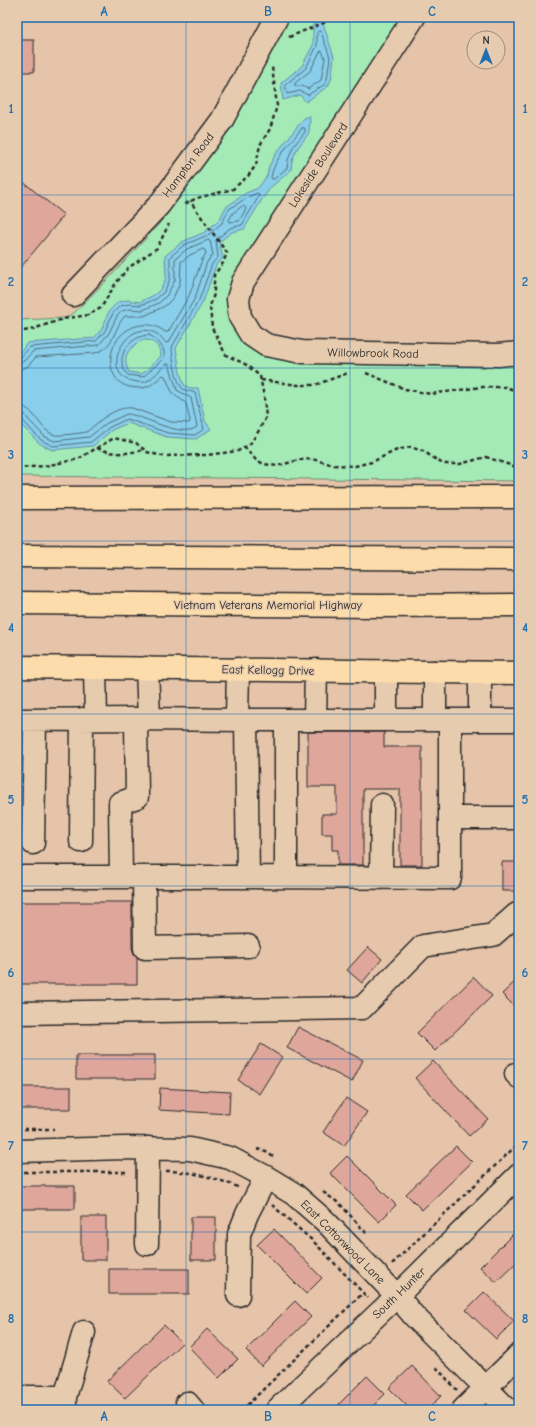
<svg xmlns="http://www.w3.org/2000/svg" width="536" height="1427" viewBox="0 0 536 1427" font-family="'Comic Neue',sans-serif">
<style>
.green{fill:#a4eab6;stroke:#688a70}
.water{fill:#89ceea;stroke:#638d9e;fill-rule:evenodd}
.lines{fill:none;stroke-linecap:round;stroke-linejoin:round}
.shore{stroke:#516c77;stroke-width:1}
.building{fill:#dfa69c;stroke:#2b2b2b}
.minor-casing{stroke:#2b2b2b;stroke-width:25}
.major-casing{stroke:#2b2b2b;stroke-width:25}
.highway-casing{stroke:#2b2b2b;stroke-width:25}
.path{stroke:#2b2b2b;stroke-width:2.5;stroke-dasharray:4 3;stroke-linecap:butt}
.minor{stroke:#e7cbae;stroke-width:22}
.major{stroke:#fddcac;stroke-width:22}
.highway{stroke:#fddcac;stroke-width:22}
.grid{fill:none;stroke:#1f6fb2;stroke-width:1;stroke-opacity:0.55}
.labels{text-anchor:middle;stroke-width:3;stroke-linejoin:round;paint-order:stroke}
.street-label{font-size:12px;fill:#2b2b2b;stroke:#e7cbae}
.neatline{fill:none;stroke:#1f6fb2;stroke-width:1.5}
.grid-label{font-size:13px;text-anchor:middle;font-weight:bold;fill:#1f6fb2}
</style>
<rect width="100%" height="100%" fill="#e5c4aa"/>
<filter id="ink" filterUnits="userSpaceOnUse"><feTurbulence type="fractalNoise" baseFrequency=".025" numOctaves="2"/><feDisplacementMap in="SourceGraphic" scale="8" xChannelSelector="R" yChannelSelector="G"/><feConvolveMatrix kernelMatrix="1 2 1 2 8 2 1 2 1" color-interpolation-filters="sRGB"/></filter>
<g filter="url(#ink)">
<path class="green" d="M284,17H404L237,276L247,342L495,363L519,367V481L17,476V320L65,318L74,313L112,275L159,224L205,160Z"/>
<path class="water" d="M313,17H321L334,57L331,80L328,86L306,102L300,95L283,100L281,83L302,66L313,45Z
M310,116L309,133L297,149L292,161L291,170L271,187L263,198L244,229L232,232L219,242L223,258L216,265L203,302L176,348L180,372L184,385L190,388H198L205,421L211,429L196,439L182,438L167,437L128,423L112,430L93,446L52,450L39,443L20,424L17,415V357L27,343L94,338L102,329L109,311L118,302L128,300L140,302L154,295L161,289L166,278L165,256L182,242L205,232L219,220L226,207L246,193L258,188L267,176L269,166L275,155L304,118ZM142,340C153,339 160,346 161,356L142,374L129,372C121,356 129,348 142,340Z"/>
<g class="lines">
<path class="shore" d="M319,31L321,32L330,57L327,79L325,84L308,95L300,91L287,94L285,85L306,68L317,46V33Z
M322,51L325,58L321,80L308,89L302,86H295V83L310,71L320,52Z
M302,128H305V132L293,147L288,160L287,168L274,179H272L271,177C275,157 290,144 302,128Z
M243,206L245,207L246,209L239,221L230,222L229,220L233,213Z
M149,335C158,340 166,348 164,358L143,377L128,375C112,359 130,335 149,335Z
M17,358L21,357L30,347L96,341L105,331L113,313L120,306L129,304L141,305L156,299L164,292L170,279V257L184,245L208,235L222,223L229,209L248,197L257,193L259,194V196L242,225L230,228L216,240L218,257L212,264L199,300L172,347C172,356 176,383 183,389C187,391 191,391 195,393L204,429L195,435L168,433L127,419L110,427L91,442L53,446L41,440L24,422L21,417L17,416
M17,364L24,361L33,351L99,345L109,333L117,316L122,311L129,309L143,310L159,303L167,295L175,280V259L187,249L208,240L210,241L213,255L207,262L195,298L169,342L166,343C163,340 161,336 157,334C126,315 98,375 133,381C137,382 141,383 145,382C153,379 160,369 166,364H169L177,390L191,398L197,427C180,439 144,415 127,414L107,423L89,437L54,441L44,436L28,419L24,413L17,411
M17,370L27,367L36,357L95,353C114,349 114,327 125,316H144L165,306L173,298L180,283L181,262L190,255L203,249L205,250L206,253L202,260L189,296L168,332H165C150,319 126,324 116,342C106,358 110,383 130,387C148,390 150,386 163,375L165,376L173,394L186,403L190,421L189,423L171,422L132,408C120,406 105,416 96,424C93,426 90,430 86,432C82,433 59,436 55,435C39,431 35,406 17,405"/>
</g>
<path class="building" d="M17,40H34V72H17Z
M17,177L64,215L17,272Z
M308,732H384V747H422V865H400V789H363V865H338V850H332V834H322V814H337V787H308Z
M502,862H519V891H502Z
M17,902H132V948L134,954L137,957V984H17Z
M368,947L382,959L362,983L347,970Z
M474,977L492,996L435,1051L417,1033Z
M519,978V1011L502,994Z
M298,1027L363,1060L352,1082L287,1048Z
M261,1044L282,1057L259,1094L238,1080Z
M76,1055H155V1079H76Z
M433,1061L488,1119L469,1136L415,1078Z
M17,1087H71V1109H17Z
M160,1088L230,1092L229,1114L159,1110Z
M346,1098L367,1112L344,1146L323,1132Z
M456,1146L472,1162L422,1210L406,1194Z
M347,1156L396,1205L379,1222L330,1173Z
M17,1186H75V1209H17Z
M81,1217H106V1260H81Z
M191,1217H216V1260H191Z
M519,1228V1260L496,1282L480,1267Z
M274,1229L322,1278L306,1294L257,1245Z
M109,1269H189V1294H109Z
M484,1292L514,1321L496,1339L466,1310Z
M295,1301L311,1317L261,1366L246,1350Z
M164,1325L182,1343L125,1398L107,1381Z
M207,1329L238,1359L219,1378L189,1347Z
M412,1366L441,1396L427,1410H411L389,1388Z
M367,1376L385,1394L369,1410H333Z"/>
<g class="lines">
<g class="minor-casing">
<path id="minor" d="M414,17L243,282L238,299L240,317L251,335L266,345L302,352L498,355L519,353
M73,295L159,205L222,120L277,17
M95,668L96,719
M147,668L149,719
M386,671V720
M435,672V720
M136,719L246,720L248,877H144
M17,720L136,719L137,797L120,803L121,877
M237,720L238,669
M246,720H519
M286,720V877
M315,720L316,670
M480,720V673
M450,818H519
M81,841L82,719
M33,843L35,720
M17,877H144L145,948L248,946
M248,877L450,878V720
M381,878L382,805
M17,1013L362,1008L423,946L493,935L517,914H519
M516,1074L519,1077
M17,1151L125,1148L190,1149L230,1158L266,1177L294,1194L325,1221L397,1296L414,1316L508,1410
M147,1244L148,1148
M238,1295L239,1234L247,1214L266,1177
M17,1397H65V1410
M65,1397L84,1332
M187,1403L193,1410
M277,1410L397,1296L519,1175
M463,1410L519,1355"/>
</g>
<g class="major-casing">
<path id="major" d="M17,498L519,497
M17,667L519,673"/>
</g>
<g class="highway-casing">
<path id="highway" d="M17,556L519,559
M17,603L381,606L519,605"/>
</g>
<path class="path" d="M289,37L338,17
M185,204L197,198L233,189L248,176L256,165L260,145L270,129L277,106L272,67
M17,332L30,330L63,319L88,315L101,308L116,283L128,268L157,248L169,224
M366,373L405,389L431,394L482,387H506L519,392
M261,380L298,385H315L348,373
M244,447L256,460L264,464L277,466L299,460L312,459L334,465L355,466L372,462L397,450L410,447L423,451L443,464H460L486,457L519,468
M97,448C117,455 123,454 144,450
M17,467L19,468L45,466L78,459L114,438L136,443L147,452L162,456L207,455L238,451L250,444L258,432L266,417L264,397L260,376L245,364L226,355L212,328L210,306L214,294V275L223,263L227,253L190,201
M17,1129H54
M257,1149L266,1152L275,1158
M166,1171C191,1171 217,1178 240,1188
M17,1172H129
M323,1192L340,1204L367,1234
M272,1205L313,1241L368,1298
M392,1264L519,1143
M436,1367L457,1390
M242,1410L363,1293"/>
<use href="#minor" class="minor"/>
<use href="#major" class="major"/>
<use href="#highway" class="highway"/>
</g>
</g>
<path class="grid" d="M186,17V1410M350,17V1410M17,195H519M17,368H519M17,541H519M17,714H519M17,886H519M17,1059H519M17,1232H519"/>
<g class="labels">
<g class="street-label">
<text transform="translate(188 165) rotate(-53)" y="4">Hampton Road</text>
<text transform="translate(318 165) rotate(-57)" y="4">Lakeside Boulevard</text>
<text transform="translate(373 353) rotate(1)" y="4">Willowbrook Road</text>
<text x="268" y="609">Vietnam Veterans Memorial Highway</text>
<text transform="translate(268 670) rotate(1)" y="4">East Kellogg Drive</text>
<text transform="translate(343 1242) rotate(45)" y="4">East Cottonwood Lane</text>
<text transform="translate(399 1293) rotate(-44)" y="4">South Hunter</text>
</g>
</g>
<rect width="536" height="1427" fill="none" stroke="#e7cbae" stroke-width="44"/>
<g transform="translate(486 50)"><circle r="19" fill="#e7cbae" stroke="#9c8b7a"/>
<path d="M0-3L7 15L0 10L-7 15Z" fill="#1f6fb2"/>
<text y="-6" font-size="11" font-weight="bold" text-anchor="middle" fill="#2b2b2b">N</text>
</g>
<rect x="22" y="22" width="492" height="1383" class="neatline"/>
<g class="grid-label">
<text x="104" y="16">A</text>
<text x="268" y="16">B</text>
<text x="432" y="16">C</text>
<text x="11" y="113">1</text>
<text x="525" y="113">1</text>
<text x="11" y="286">2</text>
<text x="525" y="286">2</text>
<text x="11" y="459">3</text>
<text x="525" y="459">3</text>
<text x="11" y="632">4</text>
<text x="525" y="632">4</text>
<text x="11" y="804">5</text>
<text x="525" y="804">5</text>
<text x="11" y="977">6</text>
<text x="525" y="977">6</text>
<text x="11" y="1150">7</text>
<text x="525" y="1150">7</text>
<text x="11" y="1323">8</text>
<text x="525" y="1323">8</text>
<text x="104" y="1421">A</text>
<text x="268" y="1421">B</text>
<text x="432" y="1421">C</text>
</g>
</svg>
